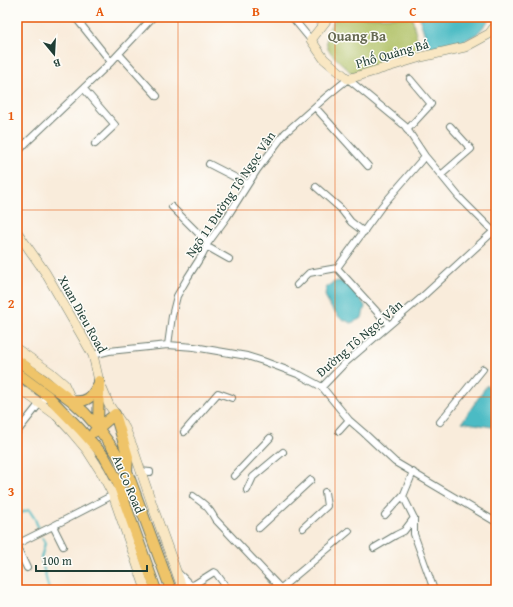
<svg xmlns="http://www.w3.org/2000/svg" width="513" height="607" viewBox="0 0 513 607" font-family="'Gentium Book Plus',serif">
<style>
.green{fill:#aebf62;stroke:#667e4b}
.water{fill:#4cbbc4;stroke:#367c7c}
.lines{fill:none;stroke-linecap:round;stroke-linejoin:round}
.stream{stroke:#4cbbc4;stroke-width:2}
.street-casing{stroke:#6b7a6e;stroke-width:8}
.secondary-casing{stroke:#6b7a6e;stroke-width:10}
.primary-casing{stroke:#6b7a6e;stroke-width:12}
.street{stroke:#fff;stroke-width:6}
.secondary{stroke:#f9e7c3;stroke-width:9}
.primary{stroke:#efc469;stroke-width:10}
.grid{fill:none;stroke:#e8590c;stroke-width:1;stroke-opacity:0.55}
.labels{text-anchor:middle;stroke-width:3;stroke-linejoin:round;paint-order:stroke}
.street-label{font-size:13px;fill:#1f3d34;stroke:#fdfcf7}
.neighbourhood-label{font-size:14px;font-weight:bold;fill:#666952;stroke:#fdfcf7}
.neatline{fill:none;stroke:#e8590c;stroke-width:1.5}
.grid-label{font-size:13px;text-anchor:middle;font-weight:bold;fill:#e8590c}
</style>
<rect width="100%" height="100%" fill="#fdfcf7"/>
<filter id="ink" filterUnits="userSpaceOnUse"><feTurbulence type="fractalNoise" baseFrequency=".025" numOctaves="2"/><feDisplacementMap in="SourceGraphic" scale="8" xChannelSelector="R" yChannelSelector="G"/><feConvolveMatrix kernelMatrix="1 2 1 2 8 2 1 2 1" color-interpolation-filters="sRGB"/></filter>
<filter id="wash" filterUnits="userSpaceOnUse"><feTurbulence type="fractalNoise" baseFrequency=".012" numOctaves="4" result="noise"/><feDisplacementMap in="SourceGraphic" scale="16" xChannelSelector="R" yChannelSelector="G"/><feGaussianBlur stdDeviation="0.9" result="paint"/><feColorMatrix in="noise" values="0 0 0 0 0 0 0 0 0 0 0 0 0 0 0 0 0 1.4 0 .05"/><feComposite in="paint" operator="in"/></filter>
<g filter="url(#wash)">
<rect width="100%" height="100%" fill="#f9ecdb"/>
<path class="green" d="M337,17H412L421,55L352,74C348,69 330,54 328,49C324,37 329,26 337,17Z"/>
<path class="water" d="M419,17H492L477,34L462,42L433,50L430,49L428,45Z
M338,281L348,284L359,297L365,306L362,318L351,323L340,318L329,305L325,295L326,288L332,283Z
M487,385L496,395V416L492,427L462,422Z"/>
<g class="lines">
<path class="stream" d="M17,514L29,510L35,519L38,527
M42,538L45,543L41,558L49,590"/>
</g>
</g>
<g filter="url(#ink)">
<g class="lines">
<g class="street-casing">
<path id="street" d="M75,17L111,62
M292,17L311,40
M119,54L157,96
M84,89L115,125L95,144
M315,107L368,166
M407,130L431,104L410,79
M17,153L27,142L111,62L153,17
M209,164L248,184
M441,175L471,149L450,126
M316,187L340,208L351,222L364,232
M172,207L208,243
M206,246L229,259
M337,268L382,206L425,156
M297,285L309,273L337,268L389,325
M168,345L172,316L177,296L188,277L202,255L208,243L227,217L257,170L285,133L327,96L348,79L405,126L425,156L441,175L459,197L493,231
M93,355L109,351L168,345L194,347L247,356L263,361L300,375L322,387L349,420L364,433L395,462L496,522
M322,387L344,364L421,298L496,229
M440,422L483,369
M339,431L349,420
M17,432L40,403L48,396
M184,432L218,393L232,398
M140,471L150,472
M234,476L270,438
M247,490L253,477L283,452
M193,496C204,504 208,506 215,519L282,590
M403,496L414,518V534L434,590
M385,515L404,494L413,472
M53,526L63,546
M259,528L311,480
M303,528L327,506L325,492
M17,544L53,526L113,495
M17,547L27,568
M374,548L396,535L404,531L414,518
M177,572C180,574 189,585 192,585C193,585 194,584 195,584L214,572L216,573L227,588
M281,588L349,531"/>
</g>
<g class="secondary-casing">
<path id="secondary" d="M329,17L311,40L324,59L348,79L421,57L465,47L489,34L496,25
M17,232L45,272L93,355L99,381L109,405L125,428L133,448L154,510L183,590
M17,349L50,372L64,384L72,401
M17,387L56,415L70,430L87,450L101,472L113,495L146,590"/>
</g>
<g class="primary-casing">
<path id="primary" d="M17,360L72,401L85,413L98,428L115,451L127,471L171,590
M17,373L48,396L80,429L104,456L116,478L156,590
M72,401C87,403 92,397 98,385
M98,428L99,381
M94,432L115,414L128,457L127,471"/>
</g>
<use href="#street" class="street"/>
<use href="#secondary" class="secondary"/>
<use href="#primary" class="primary"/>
</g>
</g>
<path class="grid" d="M178,17V590M335,17V590M17,210H496M17,397H496"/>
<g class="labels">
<g class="street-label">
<text transform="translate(392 53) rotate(-16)" y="5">Phố Quảng Bá</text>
<text transform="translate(230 194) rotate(-56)" y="5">Ngõ 11 Đường Tô Ngọc Vân</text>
<text transform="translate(83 314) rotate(61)" y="5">Xuan Dieu Road</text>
<text transform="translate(359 338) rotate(-41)" y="5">Đường Tô Ngọc Vân</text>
<text transform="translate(129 484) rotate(67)" y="5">Au Co Road</text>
</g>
<g class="neighbourhood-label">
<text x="357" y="41">Quang Ba</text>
</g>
</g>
<rect width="513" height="607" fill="none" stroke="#fdfcf7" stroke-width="44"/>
<g transform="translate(54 54) rotate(162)" stroke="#fdfcf7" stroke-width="3" paint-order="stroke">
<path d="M0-3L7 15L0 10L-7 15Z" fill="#1f3d34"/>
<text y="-6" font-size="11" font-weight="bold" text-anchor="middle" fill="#1f3d34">B</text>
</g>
<path d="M36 565v6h111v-6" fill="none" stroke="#1f3d34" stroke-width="2"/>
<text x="42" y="565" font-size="12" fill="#1f3d34" stroke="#fdfcf7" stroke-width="3" paint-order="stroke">100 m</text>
<rect x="22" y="22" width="469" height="563" class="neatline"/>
<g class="grid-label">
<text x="100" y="16">A</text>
<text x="256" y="16">B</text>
<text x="413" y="16">C</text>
<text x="11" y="120">1</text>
<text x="11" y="308">2</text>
<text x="11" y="496">3</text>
</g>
</svg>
